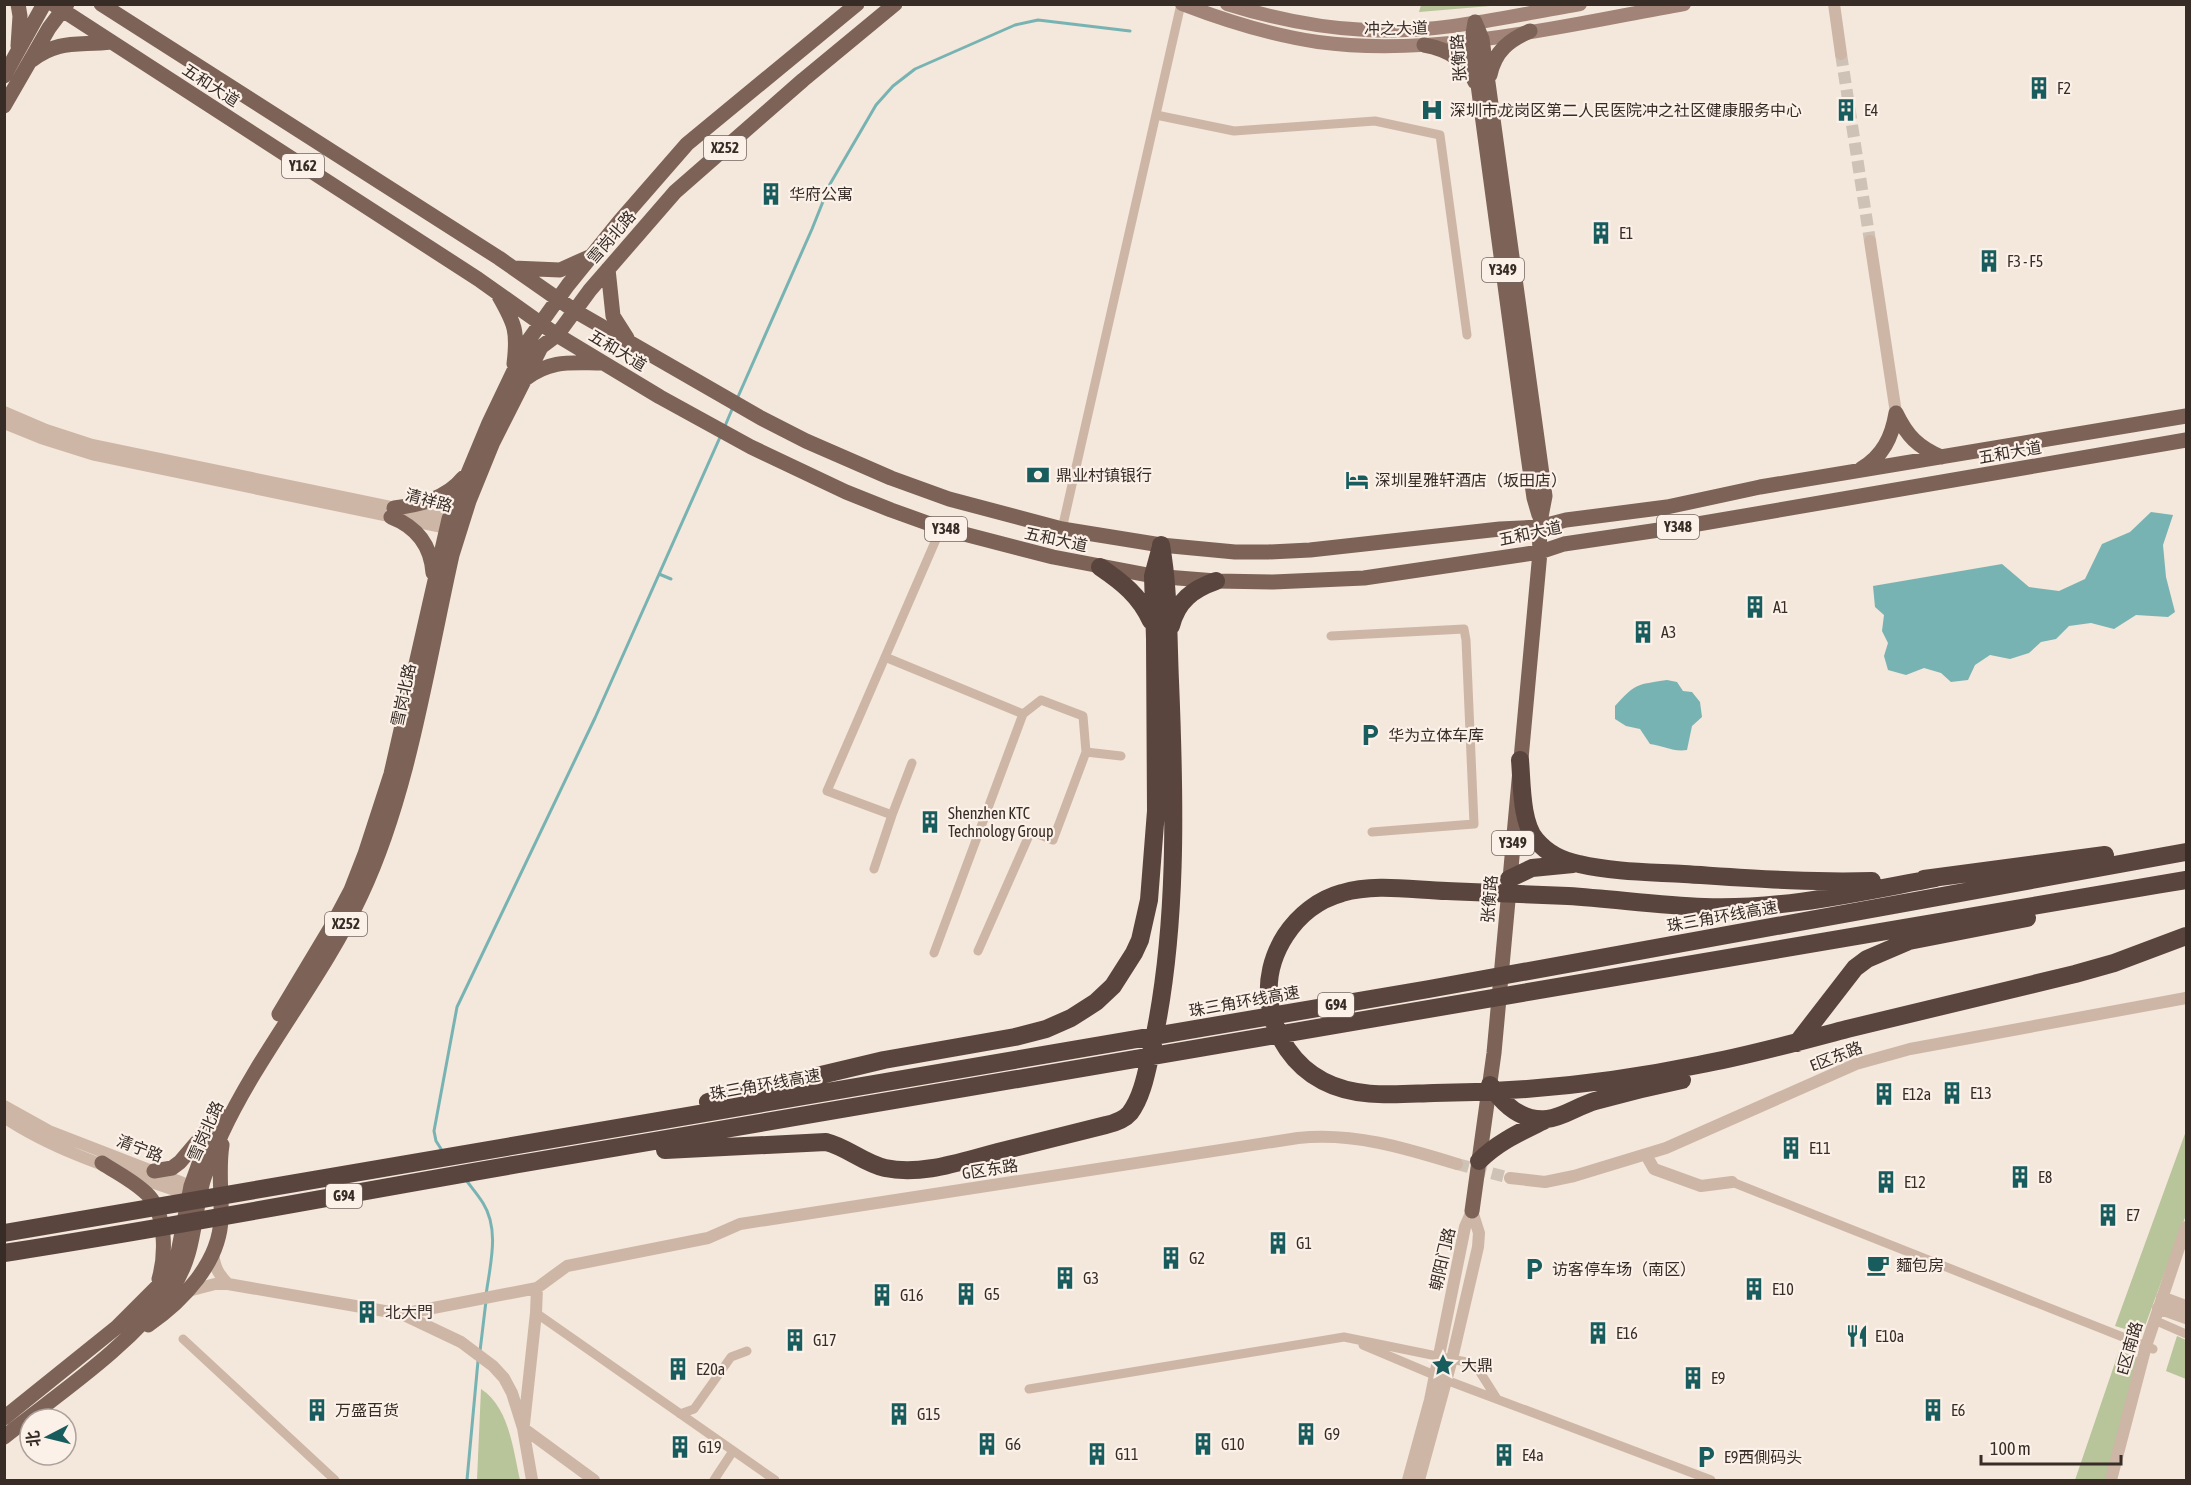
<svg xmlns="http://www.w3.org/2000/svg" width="2191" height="1485" viewBox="0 0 2191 1485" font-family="'Asap Condensed','Noto Sans SC',sans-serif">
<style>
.green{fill:#b8c49a}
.water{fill:#78b3b3}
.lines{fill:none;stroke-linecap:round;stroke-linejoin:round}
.stream{stroke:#78b3b3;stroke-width:3}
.tertiary-tunnel{stroke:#cec2b7;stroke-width:12;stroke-dasharray:12 6;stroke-linecap:butt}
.minor{stroke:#cdb6a6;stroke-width:9}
.tertiary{stroke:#cdb6a6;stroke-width:12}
.secondary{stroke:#a18477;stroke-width:14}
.primary{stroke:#7c6257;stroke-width:15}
.motorway{stroke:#5a453e;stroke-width:18}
.labels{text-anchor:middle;stroke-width:4.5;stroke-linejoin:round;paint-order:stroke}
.shield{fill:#fbf1e8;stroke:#726761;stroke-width:1.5}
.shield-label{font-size:15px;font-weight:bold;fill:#382c27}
.street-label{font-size:16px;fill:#382c27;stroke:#fbf1e8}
.poi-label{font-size:16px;fill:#382c27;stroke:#fbf1e8;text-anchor:start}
</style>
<rect width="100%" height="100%" fill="#f4e7db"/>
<path class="green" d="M1421,5V4L1502,5L1419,12Z
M2186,1131V1215L2142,1334L2115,1326Z
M2177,1336L2186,1340V1379L2166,1371Z
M2119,1351L2140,1358L2108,1480H2075Z
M481,1389C509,1407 513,1449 520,1480H477Z"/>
<path class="water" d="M2151,512L2173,515L2163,545L2166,577L2175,612L2168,617L2136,615L2114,629L2091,623L2069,626L2056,639L2041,642L2029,653L2010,659L1990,655L1975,665L1968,680L1951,682L1941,673L1924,668L1906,675L1888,670L1884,656L1888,643L1882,631L1884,615L1875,607L1873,586L2002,564L2029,587L2059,591L2085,579L2102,544L2130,532Z
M1667,680L1677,682L1683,691L1692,692L1700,702L1702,717L1692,726L1687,750C1673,752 1664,746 1650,744L1640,729L1626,726L1615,719V706C1636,683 1636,685 1667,680Z"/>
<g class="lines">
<path class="stream" d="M737,399L812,229L830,184L876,105L893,86L915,69L1015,25L1038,20L1130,31
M725,426L733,407
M659,574L671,579
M443,1152L436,1141L434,1131L457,1007L595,718L721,435
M466,1180C472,1188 478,1195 483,1203C500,1230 490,1265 486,1295
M480,1351L486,1301
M467,1480L478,1361"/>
<path class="tertiary-tunnel" d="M1841,54L1870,241
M1457,1164L1510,1178"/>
<path class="minor" d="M1156,115L1234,131L1375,121L1440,135L1467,335
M1062,529L1181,4
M1331,636L1464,629L1466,640L1474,824L1372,832
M885,657L1023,714L934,953
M1023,714L1041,700L1083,716L1086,752L1121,756
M912,763L892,815L827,791L941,528
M874,869L892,815
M978,951L1031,831L1053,840L1086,752
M1732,1182L2153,1349
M536,1313L775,1480
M2161,1323L2186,1334
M183,1339L335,1480
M1363,1345L1446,1380L1711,1480
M1029,1389L1344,1337L1466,1362L1478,1369L1497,1399
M680,1414L694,1409L731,1357L747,1351
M714,1480L733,1451"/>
<path class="tertiary" d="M1834,4L1841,54
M1870,241L1896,413
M4,412L46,430L92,445L449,519L454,523
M4,423L41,438L95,455L446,528H456
M4,1106L49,1131L191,1186L197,1192
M4,1117C57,1153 129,1174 189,1195H196
M1646,1155L1654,1169L1701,1186L1732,1182
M1510,1178L1545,1182L1574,1176L1666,1148L1856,1064L1910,1049L2186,998
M213,1252C214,1266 218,1274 228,1284
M188,1291L215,1284H228L402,1314L461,1342L493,1366L504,1378L512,1393L523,1428L532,1480
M2162,1297L2186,1306
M2158,1308L2186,1318
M402,1314L537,1288L567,1266L708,1238L740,1224L1298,1138C1353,1132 1405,1148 1457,1164
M524,1424L536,1313L537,1288
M523,1428L594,1480
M1408,1480L1430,1400L1465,1227L1472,1211
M1419,1480L1452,1359L1478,1247L1479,1233L1472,1211
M2111,1480L2146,1346L2186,1227"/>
<path class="secondary" d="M1182,4C1226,21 1270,35 1318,42C1436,58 1567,25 1684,4
M1227,4C1272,18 1318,28 1366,30C1438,34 1510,16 1580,4"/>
<path class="primary" d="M53,4L478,279L557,335L660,397L751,447L846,492L891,510L941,528L1053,557L1153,576L1216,581L1273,582L1364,578L1540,552L1564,544L1686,526L2186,440
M101,4L499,258L575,311L761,418L806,441L891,478L949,499L1062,529L1161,545L1235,552H1268L1310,550L1500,529L1539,527L1566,520L1667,507L1760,487L2186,416
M1475,22L1472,40L1527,449L1534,498L1539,515
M1424,45C1447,49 1466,59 1475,82
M18,46L20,16L18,4
M32,60C59,39 79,46 111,42
M1490,75C1495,51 1509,40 1530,31
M4,76L44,4
M4,106L49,28L67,4
M513,268L560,270L589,257
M608,269L613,316L627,338
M499,296C515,324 518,331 514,364
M525,379C551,359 572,363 602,363
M1896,413C1907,436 1918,447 1941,457
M1861,469C1883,456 1892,437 1896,413
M394,508C419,505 446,499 463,478
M391,517C417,527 431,545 433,573
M279,1014L333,924L351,890L365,854L391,774L449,519L489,423L528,341L568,285L619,222L687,144L857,4
M102,1163C117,1173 136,1182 149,1196C166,1215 166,1255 159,1279
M154,1171L172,1168L180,1162L220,1115
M1472,1211L1494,1053L1540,552L1539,527L1545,496L1482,39L1475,22
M148,1325C183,1301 220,1262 221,1218C222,1194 218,1170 222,1145
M4,1418L117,1327L163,1281L178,1253L191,1186L205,1147
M4,1437C62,1391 128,1348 172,1288C195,1256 193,1217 203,1181C208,1165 215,1149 222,1133C261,1050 322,979 361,895C409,793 427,666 452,555L469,501L493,442L541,347L557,335L590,290L675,192L803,80L895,4"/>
<path class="motorway" d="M1100,567C1122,582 1140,596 1151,621
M1171,626C1177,601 1193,589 1216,581
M1520,760C1522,783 1521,823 1536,840C1547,853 1563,861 1579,864C1613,872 1650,872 1684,874C1747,878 1809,883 1872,881
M1936,878C1859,892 1783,910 1704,907C1659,905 1613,899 1568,896C1527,894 1487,893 1447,891C1413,890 1375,883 1342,893C1295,906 1262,956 1270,1005C1275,1037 1294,1066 1323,1081C1357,1099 1398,1094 1434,1093C1523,1092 1611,1083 1698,1065C1748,1056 1798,1042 1847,1029C1923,1011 1999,993 2075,974L2114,963L2186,936
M1509,879L1532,868L1573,864
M1924,879L2105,855
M1797,1043L1855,968L1867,959L1909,941L2027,918
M1490,1085C1503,1104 1521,1122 1547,1119C1562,1118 1580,1105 1595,1101C1624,1093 1653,1086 1682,1080
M708,1102L884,1060L1015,1037L1046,1029L1071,1018L1096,1002L1113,986L1134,953L1140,940L1149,900L1156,811L1155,639L1153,576L1160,550
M665,1150L826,1142C847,1147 863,1163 885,1168C922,1176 962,1161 998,1152C1034,1143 1070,1134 1106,1125C1115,1123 1124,1120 1130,1113C1143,1096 1147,1069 1152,1048C1178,930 1175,802 1170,681C1168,636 1169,590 1161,545
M1479,1161C1499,1141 1523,1131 1547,1119
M4,1233L1429,989L2186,852
M4,1253C180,1226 355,1192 531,1162C1083,1068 1634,971 2186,880"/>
</g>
<defs>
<g id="building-bare" transform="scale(1.8)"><path d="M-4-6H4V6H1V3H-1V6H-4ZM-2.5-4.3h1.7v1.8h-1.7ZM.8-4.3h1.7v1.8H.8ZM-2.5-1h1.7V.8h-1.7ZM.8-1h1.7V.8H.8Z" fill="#195c5d" stroke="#fbf1e8" stroke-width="2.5" paint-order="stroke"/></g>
<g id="hospital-bare" transform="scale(1.8)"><path d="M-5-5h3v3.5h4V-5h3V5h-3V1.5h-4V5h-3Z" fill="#195c5d" stroke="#fbf1e8" stroke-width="2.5" paint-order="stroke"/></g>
<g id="bank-bare" transform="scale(1.8)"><path d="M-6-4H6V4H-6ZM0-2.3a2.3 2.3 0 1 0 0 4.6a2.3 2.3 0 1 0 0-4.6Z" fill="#195c5d" stroke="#fbf1e8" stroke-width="2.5" paint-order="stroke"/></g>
<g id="hotel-bare" transform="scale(1.8)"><path d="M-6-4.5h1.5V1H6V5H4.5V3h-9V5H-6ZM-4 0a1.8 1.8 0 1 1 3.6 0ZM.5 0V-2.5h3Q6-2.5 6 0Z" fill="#195c5d" stroke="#fbf1e8" stroke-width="2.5" paint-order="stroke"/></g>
<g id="parking-bare" transform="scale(1.8)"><path d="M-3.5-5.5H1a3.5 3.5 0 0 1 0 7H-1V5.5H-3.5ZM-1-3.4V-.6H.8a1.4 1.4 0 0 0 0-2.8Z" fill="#195c5d" stroke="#fbf1e8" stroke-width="2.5" paint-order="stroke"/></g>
<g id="cafe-bare" transform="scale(1.8)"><path d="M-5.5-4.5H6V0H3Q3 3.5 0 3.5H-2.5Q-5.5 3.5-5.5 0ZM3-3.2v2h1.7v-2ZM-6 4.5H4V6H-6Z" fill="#195c5d" stroke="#fbf1e8" stroke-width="2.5" paint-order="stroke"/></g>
<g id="restaurant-bare" transform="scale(1.8)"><path d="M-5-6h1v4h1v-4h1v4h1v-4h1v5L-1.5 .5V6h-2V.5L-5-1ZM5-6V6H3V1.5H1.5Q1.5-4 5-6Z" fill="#195c5d" stroke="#fbf1e8" stroke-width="2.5" paint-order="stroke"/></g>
<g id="sight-bare" transform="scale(1.8)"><path d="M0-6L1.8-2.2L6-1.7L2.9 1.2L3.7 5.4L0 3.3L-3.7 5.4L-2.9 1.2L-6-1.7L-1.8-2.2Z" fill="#195c5d" stroke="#fbf1e8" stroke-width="2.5" paint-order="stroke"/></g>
</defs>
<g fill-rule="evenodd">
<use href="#building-bare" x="2039" y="88"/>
<use href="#hospital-bare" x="1432" y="110"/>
<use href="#building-bare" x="1846" y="110"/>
<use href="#building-bare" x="771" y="194"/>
<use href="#building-bare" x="1601" y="233"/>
<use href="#building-bare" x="1989" y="261"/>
<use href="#bank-bare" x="1038" y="475"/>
<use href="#hotel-bare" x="1357" y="480"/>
<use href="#building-bare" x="1755" y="607"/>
<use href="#building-bare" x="1643" y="632"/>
<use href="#parking-bare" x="1370" y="735"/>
<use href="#building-bare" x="930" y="822"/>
<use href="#building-bare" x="1952" y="1093"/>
<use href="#building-bare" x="1884" y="1094"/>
<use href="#building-bare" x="1791" y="1148"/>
<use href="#building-bare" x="2020" y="1177"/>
<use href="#building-bare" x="1886" y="1182"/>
<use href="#building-bare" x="2108" y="1215"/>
<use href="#building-bare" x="1278" y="1243"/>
<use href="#building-bare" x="1171" y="1258"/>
<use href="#cafe-bare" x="1878" y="1265"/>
<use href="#parking-bare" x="1534" y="1269"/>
<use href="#building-bare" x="1065" y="1278"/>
<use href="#building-bare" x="1754" y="1289"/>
<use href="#building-bare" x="966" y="1294"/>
<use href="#building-bare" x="882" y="1295"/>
<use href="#building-bare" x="367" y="1312"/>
<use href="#building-bare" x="1598" y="1333"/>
<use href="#restaurant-bare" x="1857" y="1336"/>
<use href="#building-bare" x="795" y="1340"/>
<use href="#sight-bare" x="1443" y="1365"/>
<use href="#building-bare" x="678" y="1369"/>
<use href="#building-bare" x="1693" y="1378"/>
<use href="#building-bare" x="317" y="1410"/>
<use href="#building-bare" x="1933" y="1410"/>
<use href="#building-bare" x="899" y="1414"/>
<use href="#building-bare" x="1306" y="1434"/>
<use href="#building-bare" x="987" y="1444"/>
<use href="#building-bare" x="1203" y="1444"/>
<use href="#building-bare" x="680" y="1447"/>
<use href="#building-bare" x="1097" y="1454"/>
<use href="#building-bare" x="1504" y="1455"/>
<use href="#parking-bare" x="1706" y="1457"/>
</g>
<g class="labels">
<g class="shield">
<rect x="704" y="136" width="42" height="24" rx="4.5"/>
<rect x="282" y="154" width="42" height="24" rx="4.5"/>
<rect x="1482" y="258" width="42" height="24" rx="4.5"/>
<rect x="1657" y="515" width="42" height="24" rx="4.5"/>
<rect x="925" y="517" width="42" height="24" rx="4.5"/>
<rect x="1492" y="831" width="42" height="24" rx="4.5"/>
<rect x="325" y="912" width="42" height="24" rx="4.5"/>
<rect x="1318" y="993" width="36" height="24" rx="4.5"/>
<rect x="326" y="1184" width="36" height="24" rx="4.5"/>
</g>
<g class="shield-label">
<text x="725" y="153">X252</text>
<text x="303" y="171">Y162</text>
<text x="1503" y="275">Y349</text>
<text x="1678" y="532">Y348</text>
<text x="946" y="534">Y348</text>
<text x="1513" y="848">Y349</text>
<text x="346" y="929">X252</text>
<text x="1336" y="1010">G94</text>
<text x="344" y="1201">G94</text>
</g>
<g class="street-label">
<text transform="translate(1396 28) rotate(-1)" y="6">冲之大道</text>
<text transform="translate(1458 58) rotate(-94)" y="6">张衡路</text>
<text transform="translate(211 85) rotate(33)" y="6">五和大道</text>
<text transform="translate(611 237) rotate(-49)" y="6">雪岗北路</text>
<text transform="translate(618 350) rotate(31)" y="6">五和大道</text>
<text transform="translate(2010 452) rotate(-10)" y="6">五和大道</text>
<text transform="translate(429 500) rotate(15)" y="6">清祥路</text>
<text transform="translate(1530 533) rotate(-12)" y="6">五和大道</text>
<text transform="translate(1056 539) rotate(12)" y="6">五和大道</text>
<text transform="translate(403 695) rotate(-78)" y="6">雪岗北路</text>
<text transform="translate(1489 899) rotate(-85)" y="6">张衡路</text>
<text transform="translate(1722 916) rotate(-10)" y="6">珠三角环线高速</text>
<text transform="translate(1244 1001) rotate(-10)" y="6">珠三角环线高速</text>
<text transform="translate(1836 1056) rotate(-21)" y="6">E区东路</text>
<text transform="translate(765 1084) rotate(-10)" y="6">珠三角环线高速</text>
<text transform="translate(205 1131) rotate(-66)" y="6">雪岗北路</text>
<text transform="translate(140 1148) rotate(21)" y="6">清宁路</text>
<text transform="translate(990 1169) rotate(-9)" y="6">G区东路</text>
<text transform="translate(1442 1259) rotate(-77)" y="6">朝阳门路</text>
<text transform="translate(2129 1348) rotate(-74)" y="6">E区南路</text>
</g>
<g class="poi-label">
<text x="2057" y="94">F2</text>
<text x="1450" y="116">深圳市龙岗区第二人民医院冲之社区健康服务中心</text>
<text x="1864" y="116">E4</text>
<text x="789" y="200">华府公寓</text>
<text x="1619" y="239">E1</text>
<text x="2007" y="267">F3 - F5</text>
<text x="1056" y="481">鼎业村镇银行</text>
<text x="1375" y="486">深圳星雅轩酒店（坂田店）</text>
<text x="1773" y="613">A1</text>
<text x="1661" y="638">A3</text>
<text x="1388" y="741">华为立体车库</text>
<text x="948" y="819">Shenzhen KTC<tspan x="948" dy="18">Technology Group</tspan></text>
<text x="1970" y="1099">E13</text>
<text x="1902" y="1100">E12a</text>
<text x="1809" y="1154">E11</text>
<text x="2038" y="1183">E8</text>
<text x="1904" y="1188">E12</text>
<text x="2126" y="1221">E7</text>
<text x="1296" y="1249">G1</text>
<text x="1189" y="1264">G2</text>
<text x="1896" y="1271">麵包房</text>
<text x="1552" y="1275">访客停车场（南区）</text>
<text x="1083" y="1284">G3</text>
<text x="1772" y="1295">E10</text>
<text x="984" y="1300">G5</text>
<text x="900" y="1301">G16</text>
<text x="385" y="1318">北大門</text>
<text x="1616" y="1339">E16</text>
<text x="1875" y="1342">E10a</text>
<text x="813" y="1346">G17</text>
<text x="1461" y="1371">大鼎</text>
<text x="696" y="1375">E20a</text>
<text x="1711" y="1384">E9</text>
<text x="335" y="1416">万盛百货</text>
<text x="1951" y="1416">E6</text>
<text x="917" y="1420">G15</text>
<text x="1324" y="1440">G9</text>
<text x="1005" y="1450">G6</text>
<text x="1221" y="1450">G10</text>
<text x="698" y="1453">G19</text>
<text x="1115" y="1460">G11</text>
<text x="1522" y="1461">E4a</text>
<text x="1724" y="1463">E9西側码头</text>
</g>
</g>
<rect width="2191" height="1485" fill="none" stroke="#382c27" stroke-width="12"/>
<g transform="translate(48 1437) rotate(263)"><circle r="28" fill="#fbf1e8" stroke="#ada29b" stroke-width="1.5"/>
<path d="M0-4.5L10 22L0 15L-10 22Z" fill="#195c5d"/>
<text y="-9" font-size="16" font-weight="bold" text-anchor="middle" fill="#382c27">北</text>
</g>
<path d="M1981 1455v9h140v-9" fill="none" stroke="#382c27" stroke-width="3"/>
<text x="1990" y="1455" font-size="18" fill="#382c27" stroke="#fbf1e8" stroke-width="4.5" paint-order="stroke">100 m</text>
</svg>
